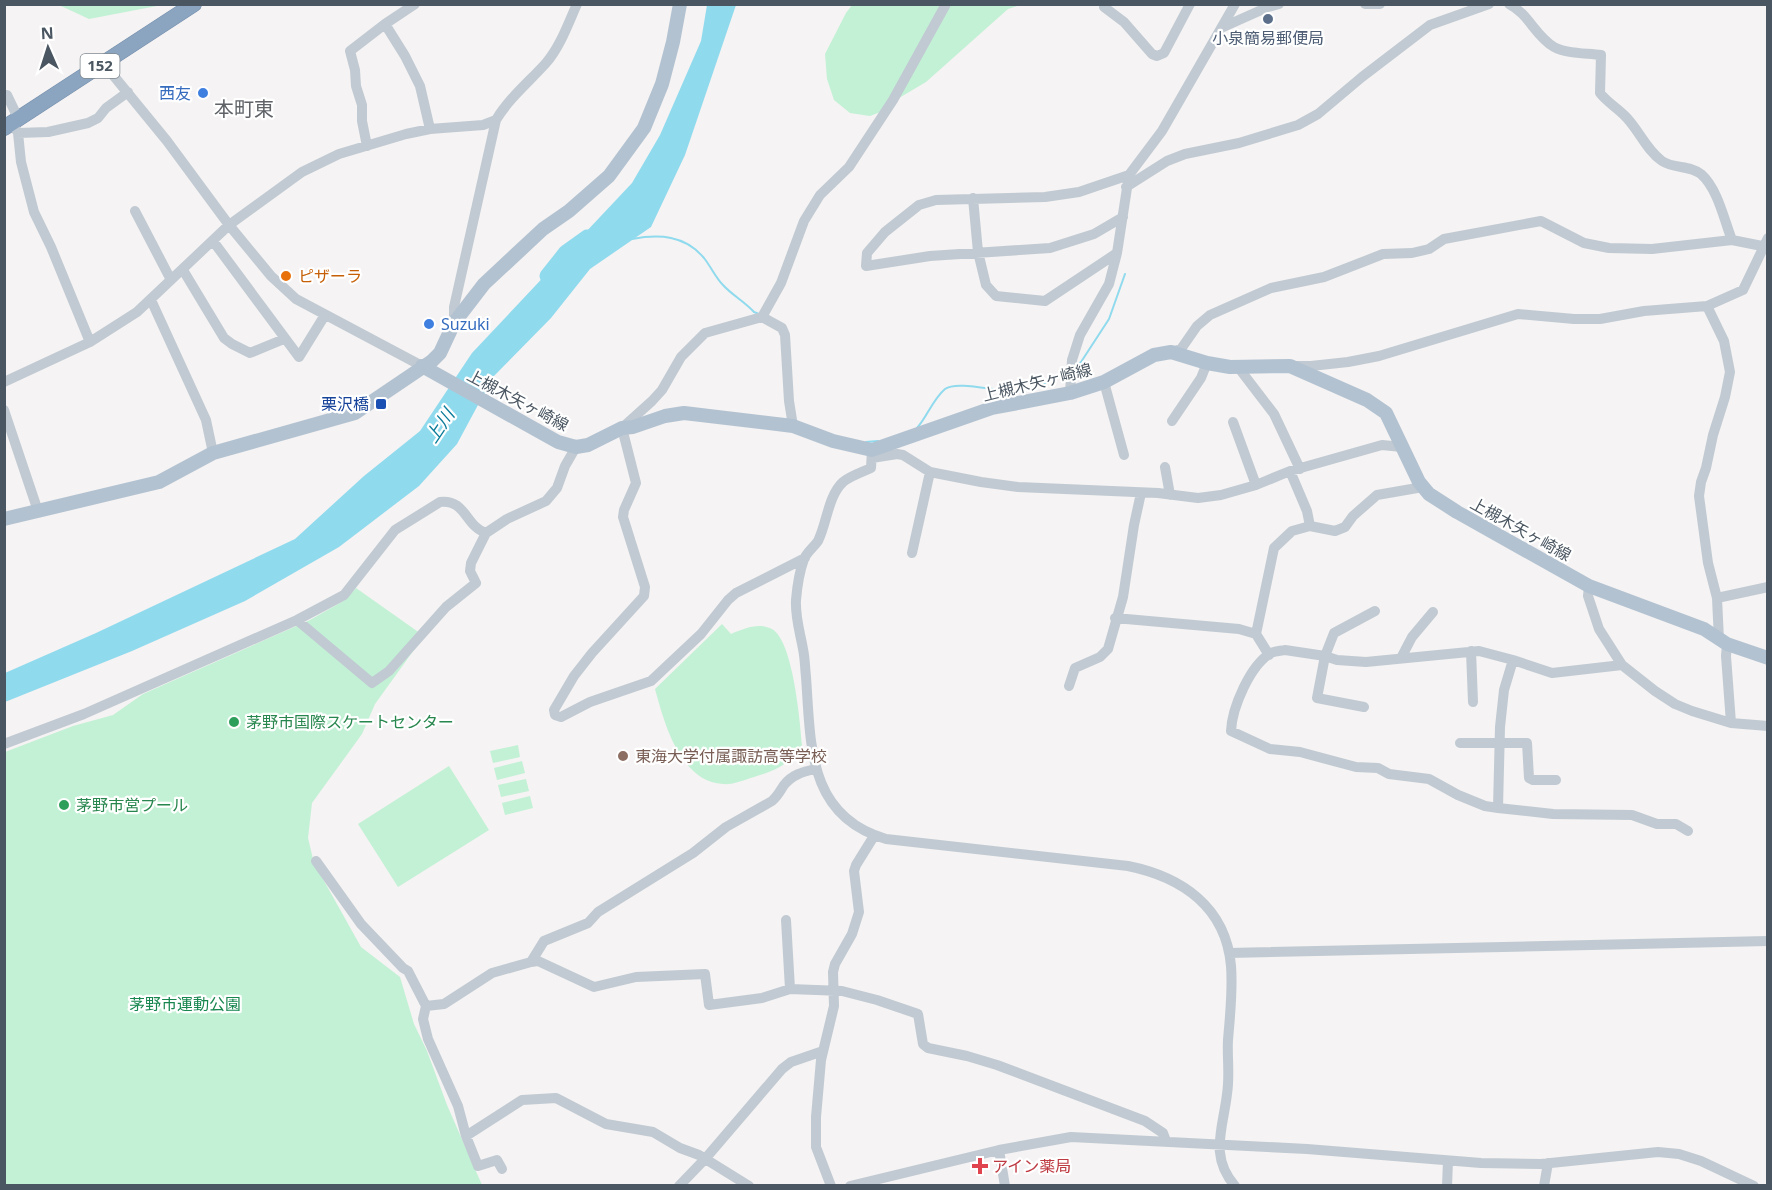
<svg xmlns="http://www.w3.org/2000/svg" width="1772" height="1190" viewBox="0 0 1772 1190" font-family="'Noto Sans','Noto Sans JP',sans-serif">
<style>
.green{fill:#c3f1d5}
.water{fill:#90daee}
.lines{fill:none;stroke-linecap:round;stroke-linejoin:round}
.stream{stroke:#90daee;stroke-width:2}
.river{stroke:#90daee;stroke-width:15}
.highway-casing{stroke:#7690ad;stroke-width:16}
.minor{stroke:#c1cad2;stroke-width:10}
.major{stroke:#b3c2d1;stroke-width:14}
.highway{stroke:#8ba5c1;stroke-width:15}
.service-dot{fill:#5c6f8a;stroke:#fff;stroke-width:2}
.shop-dot{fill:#3f7fe0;stroke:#fff;stroke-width:2}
.food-dot{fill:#e8710a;stroke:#fff;stroke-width:2}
.transit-dot{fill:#1a4fb4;stroke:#fff;stroke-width:2}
.leisure-dot{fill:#2e9e5b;stroke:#fff;stroke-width:2}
.education-dot{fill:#8d6e63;stroke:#fff;stroke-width:2}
.health-dot{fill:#e0444e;stroke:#fff;stroke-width:2}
.labels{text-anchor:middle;stroke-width:4.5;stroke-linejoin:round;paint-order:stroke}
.shield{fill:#fff;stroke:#808990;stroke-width:1.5}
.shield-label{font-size:15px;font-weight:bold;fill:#4a5661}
.service-label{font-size:16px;fill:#4e5e75;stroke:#fff}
.shop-label{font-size:16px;fill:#366cbe;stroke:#fff;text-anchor:end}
.food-label{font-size:16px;fill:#c56008;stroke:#fff;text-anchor:start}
.street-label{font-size:16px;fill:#4a5661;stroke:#fff}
.transit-label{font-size:16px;fill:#164399;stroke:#fff;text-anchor:end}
.leisure-label{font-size:16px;fill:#27864d;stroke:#fff;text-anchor:start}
.education-label{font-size:16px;fill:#785e54;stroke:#fff;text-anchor:start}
.park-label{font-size:16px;fill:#17864f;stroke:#fff}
.health-label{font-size:16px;fill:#be3a42;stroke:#fff;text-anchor:start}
.water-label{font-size:18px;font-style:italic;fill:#0c7c9b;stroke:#fff}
.quarter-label{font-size:20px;fill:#5f6368;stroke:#fff}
</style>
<rect width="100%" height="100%" fill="#f5f3f3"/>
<path class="green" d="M59,5H162L89,19Z
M852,5H1020L1008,9L926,82L899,98L883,111L870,116L850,113L834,100L827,79L825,54L846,13Z
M356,588L424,636L375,704L362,734L312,803L308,838L314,863L361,947L400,977L414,1024L427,1051L447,1105L482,1185H5V752L73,726L113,715L143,694L310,620L345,600Z
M722,624L731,634C743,629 759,622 772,629C793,641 800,720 802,745C790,764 775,771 754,777C744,780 733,785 723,784C680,782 664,722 655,689Z
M518,745L520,757L493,763L490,751Z
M522,761L525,773L497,780L494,768Z
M449,766L489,830L398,887L358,824Z
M526,779L529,791L501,797L498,785Z
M530,796L533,808L505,815L502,803Z"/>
<path class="water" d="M707,5H736L685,155L651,227L590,269L551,318L493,377L457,444L419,486L339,547L245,601L132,651L5,702V673L96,633L295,539L364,476L420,431L472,353L632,183L660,135L701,41Z"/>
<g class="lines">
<path class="stream" d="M632,239C659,234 685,235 704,258C711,267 716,278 723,285C732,295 745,302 754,312L759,314
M1074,368L1081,362L1109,319L1125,274
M917,428C927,417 933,399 945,389C957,380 997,392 1014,391C1029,391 1054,380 1067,372
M866,442L878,441"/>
<path class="river" d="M547,276L566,252L587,237"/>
<g class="highway-casing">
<path id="highway" d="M4,128L194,4"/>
</g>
<path class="minor" d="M1105,4L1104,7L1124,22L1152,54L1157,56L1164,53L1190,4
M1365,4H1380
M1509,4C1529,14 1535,36 1554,47C1566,54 1587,53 1601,55L1600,93C1607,102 1616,107 1624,115C1638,128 1646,150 1662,161C1674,169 1690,165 1701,174C1718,189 1724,220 1732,240
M385,24L405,56L420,86L430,129
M1221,28L1268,7L1279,4
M104,64L167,141L229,225L271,276L296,299L422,366
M4,95H7L18,118
M12,123L18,133L21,162L34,212L51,247L90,342
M18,133L48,132L88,123L98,118L106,108L128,92
M367,146L362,121V105L356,86L355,70L350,51L385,24L415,4
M1126,187L1167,161L1185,154L1239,143L1298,125L1318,114L1362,77L1430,25L1489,4
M973,198L978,252L986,285L996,296L1045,301L1117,253
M135,211L171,280
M1123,217L1094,234L1050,248L930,256L866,266L867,253L885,232L919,205L936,200L1045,197L1079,192L1129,175
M213,241L299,357L325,315
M183,270L224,338L232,344L250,353L284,339
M151,300L206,420L213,453
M1707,306L1724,341L1730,372L1725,397L1713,435L1706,468L1701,482L1699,496L1708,563L1717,598L1719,640
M762,317L781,283L804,221L820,195L849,167L893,100L946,4
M454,323V307L496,120C509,98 529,82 546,63C560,47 568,24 577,4
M1171,352L1181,349L1197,326L1210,315L1271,288L1324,277L1383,254L1412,253L1429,249L1444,239L1541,221L1584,243L1609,248L1652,249L1732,240L1762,246
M1294,366H1311L1348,362L1379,356L1518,314L1574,319H1600L1644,311L1707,306L1743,290L1768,238
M1238,367L1274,414L1300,469
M4,382L90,342L137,312L229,225L302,172L339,154L406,134L430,129L483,125L496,120
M1104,382L1124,455
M1070,393L1072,360L1080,335L1109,284L1117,253L1129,175L1162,131L1235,4
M4,410L38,511
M1172,421L1201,378L1207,363
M1233,422L1256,485
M793,426L789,401L785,335L782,328L762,317L705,333L681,357L662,390L652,401L622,428L636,483L624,510L623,517L645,587L644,596L592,653L574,676L554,710L555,715L561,717L590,702L651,681L701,634L728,600L736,593L805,558
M872,450L871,468C862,472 850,476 843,482C828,496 827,523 818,541C814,547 807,552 804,559C800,570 797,588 796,600C795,617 800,632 803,649C805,658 805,668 806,677C811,744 807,816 886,839L1128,866C1182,877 1226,907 1231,966C1233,991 1230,1015 1228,1040C1227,1058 1230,1076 1227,1094C1223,1129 1209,1156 1235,1186
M872,458L897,454L903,455L930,472L981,482L1018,487L1158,493L1198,498L1221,495L1256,485L1290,471L1382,445L1402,447
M1165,467L1170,495
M1290,471L1307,511L1310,526L1335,531L1345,527L1353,516L1377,495L1423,487
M912,553L930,472
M1589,586L1588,596L1599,629L1622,665L1655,691L1675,704L1692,711L1731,723L1768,726
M1717,598L1768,587
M1115,618L1239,629L1256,634L1269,655
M297,620L372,683L389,671L446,607L476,583L470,571L471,563L486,533L507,519L546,501L557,488L565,466L576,447
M1256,634L1274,548L1292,531L1310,526
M1727,644L1726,656L1731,723
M1285,650L1325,656L1337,660L1366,662L1479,651L1513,660L1504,690L1500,727L1498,808L1485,806L1458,795L1429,779L1389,774L1378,768L1356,767L1300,752L1270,749L1231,731C1232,708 1250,665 1271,653C1275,651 1281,651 1285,650Z
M1471,651L1473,702
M1401,658L1412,637L1433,612
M1513,660L1552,673L1622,665
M1069,686L1075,668L1100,657L1108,649L1123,597L1134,525L1141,493
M1364,707L1317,698L1325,656L1334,633L1375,611
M1460,743H1527L1529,778L1533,780H1556
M4,744L84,714L145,687L297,620L344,595L395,530L440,502C466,499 465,526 486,533
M1498,808L1553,814L1632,815L1657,824H1676L1688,831
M316,861L361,924L403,968L408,971L426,1006L423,1019L428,1039L458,1106L466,1136L522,1100L556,1098L606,1124L653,1132L680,1148L699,1155L749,1186
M786,920L790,989
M1229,953L1768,941
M531,962L544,941L588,923L598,912L693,853L726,827L772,801C778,796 780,791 784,785C792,775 802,772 815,769
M426,1006L444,1004L492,973L531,962L538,961L594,987L636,977L705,974L709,1005L762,998L790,989L842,991L877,1000L918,1014L923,1044L928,1048L967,1056L997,1065L1145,1121L1163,1133L1166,1141
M466,1136L478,1166L497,1160L502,1169
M999,1150L1005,1186
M679,1186L705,1159L782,1069L791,1062L823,1051
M831,1186L816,1147V1117L821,1060L834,1006L833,972L835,964L852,934L859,912L854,871L856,865L874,836
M850,1186L999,1150L1071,1137L1307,1149L1481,1163L1541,1164L1658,1152L1679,1154L1701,1161L1754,1186
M1447,1186L1448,1161
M1544,1186L1548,1163"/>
<path class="major" d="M422,366L558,442L576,447L588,445L622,428L633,427L665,416L684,413L793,426L833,441L872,450L992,408L1070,393L1104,382L1154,355L1171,352L1207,363L1230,367L1290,366L1367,400L1386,413L1419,482L1429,494L1457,512L1589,586L1704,629L1727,644L1768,658
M4,519L159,482L213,453L355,413L432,361L440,353L454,323L484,284L543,229L569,211L609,176L644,128L662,84L673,42L680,4"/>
<use href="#highway" class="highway"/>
</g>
<circle class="service-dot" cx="1268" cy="19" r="6"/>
<g class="shop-dot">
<circle cx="203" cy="93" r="6"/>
<circle cx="429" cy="324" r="6"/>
</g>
<circle class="food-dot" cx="286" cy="276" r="6"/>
<rect class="transit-dot" x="375" y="398" width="12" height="12" rx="3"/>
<g class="leisure-dot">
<circle cx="234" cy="722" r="6"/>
<circle cx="64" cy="805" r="6"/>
</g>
<circle class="education-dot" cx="623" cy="756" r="6"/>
<path class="health-dot" d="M977 1157h6v6h6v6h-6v6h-6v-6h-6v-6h6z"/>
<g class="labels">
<rect class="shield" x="80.5" y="54" width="39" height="24" rx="4.5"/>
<g class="shield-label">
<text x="100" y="71">152</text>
</g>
<g class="service-label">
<text x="1268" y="44">小泉簡易郵便局</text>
</g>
<g class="shop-label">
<text x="191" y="99">西友</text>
<text x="441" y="330" text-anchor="start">Suzuki</text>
</g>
<g class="food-label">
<text x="298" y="282">ピザーラ</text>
</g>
<g class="street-label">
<text transform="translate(1037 382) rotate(-14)" y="6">上槻木矢ヶ崎線</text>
<text transform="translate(518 400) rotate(28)" y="6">上槻木矢ヶ崎線</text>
<text transform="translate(1521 529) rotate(29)" y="6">上槻木矢ヶ崎線</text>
</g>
<g class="transit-label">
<text x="369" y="410">栗沢橋</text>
</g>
<g class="leisure-label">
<text x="246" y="728">茅野市国際スケートセンター</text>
<text x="76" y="811">茅野市営プール</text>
</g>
<g class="education-label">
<text x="635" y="762">東海大学付属諏訪高等学校</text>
</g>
<g class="park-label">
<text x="185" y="1010">茅野市運動公園</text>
</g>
<g class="health-label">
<text x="992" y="1172">アイン薬局</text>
</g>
<g class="water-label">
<text transform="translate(440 426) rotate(-56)" y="6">上川</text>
</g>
<g class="quarter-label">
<text x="244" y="116">本町東</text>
</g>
</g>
<rect width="1772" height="1190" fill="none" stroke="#4a5661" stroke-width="12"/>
<g transform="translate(48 48) rotate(357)" stroke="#ffffff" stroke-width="4.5" paint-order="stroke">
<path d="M0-4.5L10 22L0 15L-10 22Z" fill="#4a5661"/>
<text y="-9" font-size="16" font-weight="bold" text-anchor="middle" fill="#4a5661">N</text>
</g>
</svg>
